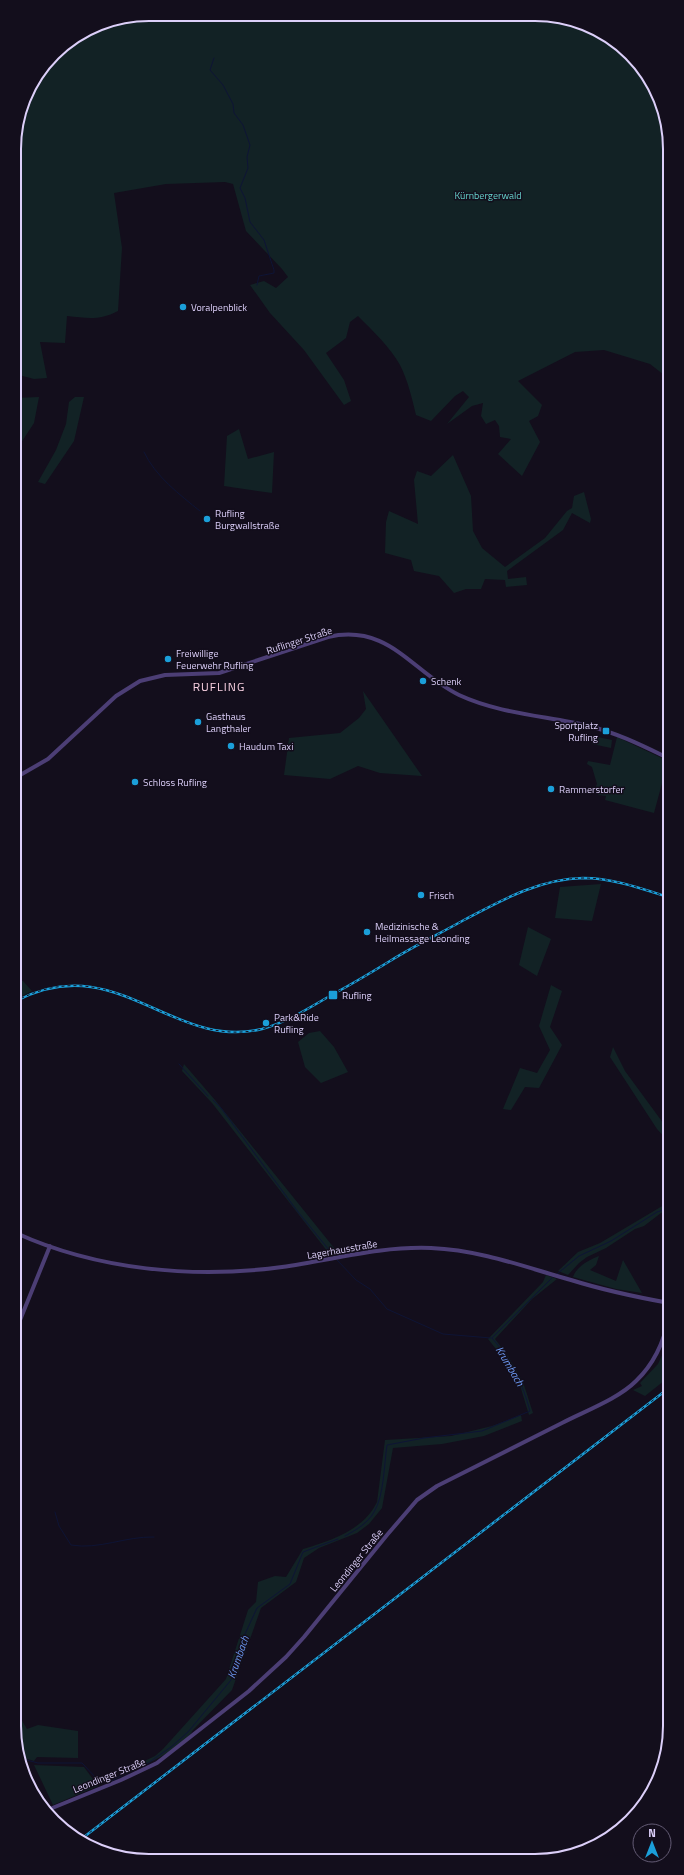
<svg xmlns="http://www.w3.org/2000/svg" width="684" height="1875" viewBox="0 0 684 1875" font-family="'Titillium Web',sans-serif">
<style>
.green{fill:#122225}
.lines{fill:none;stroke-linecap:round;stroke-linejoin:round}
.stream{stroke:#0e1435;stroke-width:1}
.tertiary{stroke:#4c3e75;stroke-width:4}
.rail-casing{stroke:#1b9fd9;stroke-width:2.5}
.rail{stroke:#130e1c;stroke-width:1;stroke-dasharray:3;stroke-linecap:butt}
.poi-dot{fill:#1b9fd9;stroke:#130e1c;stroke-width:1.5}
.labels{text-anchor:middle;stroke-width:3;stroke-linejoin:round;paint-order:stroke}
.park-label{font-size:10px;fill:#65cfca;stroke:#130e1c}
.poi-label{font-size:10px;fill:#dccff9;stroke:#130e1c;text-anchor:start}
.street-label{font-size:10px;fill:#dccff9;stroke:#130e1c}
.water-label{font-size:11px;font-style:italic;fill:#6a95ec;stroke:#130e1c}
.quarter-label{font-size:12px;letter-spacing:1px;fill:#f9d1e2;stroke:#130e1c}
.rim{fill:none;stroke:#dccff9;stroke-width:2}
</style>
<rect width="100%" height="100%" fill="#130e1c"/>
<path class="green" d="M149,14L561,17L602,32L631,54L652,82L667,123L668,378L650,364L604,350L575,352L518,381L542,405L538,416L529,421L540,442L522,476L498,454L511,439L500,437L499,426L495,420L486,424L481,416L483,403L472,406L447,424L469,397L463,391L455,396L431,421L416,415C412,398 408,381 400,365C390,347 372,330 358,316L350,322L346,338L326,353L344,380L351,401L344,405L304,350L270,313L250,285L264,281L276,288L288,277L282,269L246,231L233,184L225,182L166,184L114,193L122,248L118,311C99,321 87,318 67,316L65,343L40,342L47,378L34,379L15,374L14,140L28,89L60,48L98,24Z
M39,397L34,423L15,452V398Z
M75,397H84L74,441L45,484L38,482L56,450L66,424L69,402Z
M239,429L248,459L274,452L272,493L224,486L227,436Z
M453,455L471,496L473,531L482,548L505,567L545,538L567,511L572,508L574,496L584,492L591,519L590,523L572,513L563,530L507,571L508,579L526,577L527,585L506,587L505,580L485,579L481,589H466L454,593L439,576L414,571L411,560L385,553L386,522L389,511L418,524L414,480L417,471L431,476Z
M363,691L422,776L380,773L358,766L330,779L284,775L289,738L340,733L359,718L366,709Z
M593,736L612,740L611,748L592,744Z
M617,737L668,761L654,813L605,800L606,796L598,795L595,788L597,784L592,767L587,764L588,761L610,765Z
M601,884L592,921L555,918L560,887Z
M528,927L551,939L537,976L519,965Z
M16,979L23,981L32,991L16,999Z
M551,985L562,991L550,1027L562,1045L539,1088L525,1087L511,1110L503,1109L520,1068L537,1073L550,1050L539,1026Z
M320,1031L334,1047L348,1072L321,1083L305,1067L298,1042L309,1033Z
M613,1047L625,1071L669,1131V1142L657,1129L610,1057Z
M184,1064L215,1100L339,1254L331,1256L212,1103L182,1071Z
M16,1184H19L22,1191L20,1232L16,1230Z
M669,1202V1211L661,1213L644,1226L635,1229L606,1248L587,1257L579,1263L568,1275L558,1271L578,1252L600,1243Z
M599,1256L596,1265L590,1270L616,1281L623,1260L642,1293L616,1289L573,1277C577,1266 589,1260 599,1256Z
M546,1275L557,1279L532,1299L495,1339L508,1356L523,1382L533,1413L529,1415L519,1382L504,1359L488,1339L543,1282Z
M669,1340V1377L645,1396L633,1390L642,1386L640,1383L658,1364Z
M521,1415L522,1421L484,1436L442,1444L393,1448L382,1508L369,1524L357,1533L319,1548L304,1558L296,1582L261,1608L232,1690L193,1730C186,1746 144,1766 127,1773L126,1770L155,1756L163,1749L226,1679L248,1610L256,1602L258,1582L275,1576L286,1577L303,1549C330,1541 364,1530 377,1502L385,1440L451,1436L492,1426Z
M17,1718L21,1719L27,1729L38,1725L78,1731V1758L37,1757L34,1761L18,1756L17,1752Z
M34,1765L84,1767L98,1786L53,1805Z"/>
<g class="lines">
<path class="stream" d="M214,58L210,70L223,85L233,104L234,113L243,125L250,145L247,157L248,168L240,188L245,198L250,222L264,240L274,270V273L259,276L257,285
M144,452C155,476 180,495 200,511
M179,1064L208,1096
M213,1100L221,1108L298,1212L334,1256
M337,1260L356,1280L370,1289L387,1309L443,1334L491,1338
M557,1274L579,1256L611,1241L657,1212L669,1208
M55,1512L59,1526L71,1545C99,1550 126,1536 154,1537
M345,1536C356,1530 368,1523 374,1512C384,1496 384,1465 387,1445L424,1438L482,1431L530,1411C522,1382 512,1361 492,1338L554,1276
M19,1758L38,1763H82L97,1779L100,1780
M104,1780L111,1781L148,1763L171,1747L188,1732L231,1680L245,1634L257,1608L290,1584L303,1552L338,1539"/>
<path class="tertiary" d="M15,778L48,759L116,696L140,681L165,675L219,673L328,637C389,623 412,672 459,695C500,714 547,716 589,726C617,733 643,746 668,758
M16,1233C97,1270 194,1279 282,1267C332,1260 380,1246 431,1248C480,1250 525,1267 571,1280C603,1290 636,1297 669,1303
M16,1330L50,1246
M45,1811L121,1780L157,1763L249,1691L286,1657L304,1637L387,1535L417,1500L437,1486C478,1465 520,1444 562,1423C585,1411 618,1399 636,1381C655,1363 664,1342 669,1317"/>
<g class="rail-casing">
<path id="rail" d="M16,1001C116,948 172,1051 262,1029C288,1022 312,1006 335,993C354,983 372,972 390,961C414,946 439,934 464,920C502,900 539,879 583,878C612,878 640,888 668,897
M80,1840L669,1388"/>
</g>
<use href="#rail" class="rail"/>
</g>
<g class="poi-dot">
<circle cx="183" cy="307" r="4"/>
<circle cx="207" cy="519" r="4"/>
<circle cx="168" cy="659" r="4"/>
<circle cx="423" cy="681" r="4"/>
<circle cx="198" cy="722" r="4"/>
<rect x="602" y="727" width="8" height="8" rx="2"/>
<circle cx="231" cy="746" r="4"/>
<circle cx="135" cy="782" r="4"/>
<circle cx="551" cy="789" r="4"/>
<circle cx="421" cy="895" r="4"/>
<circle cx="367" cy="932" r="4"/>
<rect x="328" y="990" width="10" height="10" rx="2"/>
<circle cx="266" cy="1023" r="4"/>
</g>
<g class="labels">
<g class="park-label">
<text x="488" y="199">Kürnbergerwald</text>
</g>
<g class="poi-label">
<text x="191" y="311">Voralpenblick</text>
<text x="215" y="517">Rufling<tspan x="215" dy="12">Burgwallstraße</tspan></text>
<text x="176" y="657">Freiwillige<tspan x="176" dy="12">Feuerwehr Rufling</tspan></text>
<text x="431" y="685">Schenk</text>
<text x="206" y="720">Gasthaus<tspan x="206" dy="12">Langthaler</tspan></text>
<text x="598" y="729" text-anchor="end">Sportplatz<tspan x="598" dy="12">Rufling</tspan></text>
<text x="239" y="750">Haudum Taxi</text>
<text x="143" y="786">Schloss Rufling</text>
<text x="559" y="793">Rammerstorfer</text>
<text x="429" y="899">Frisch</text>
<text x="375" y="930">Medizinische &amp;<tspan x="375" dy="12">Heilmassage Leonding</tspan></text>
<text x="342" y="999">Rufling</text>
<text x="274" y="1021">Park&amp;Ride<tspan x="274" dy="12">Rufling</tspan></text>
</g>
<g class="street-label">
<text transform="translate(299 640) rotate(-18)" y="4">Ruflinger Straße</text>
<text transform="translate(342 1249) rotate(-10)" y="4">Lagerhausstraße</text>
<text transform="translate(356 1560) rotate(-51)" y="4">Leondinger Straße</text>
<text transform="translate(109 1775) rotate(-22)" y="4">Leondinger Straße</text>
</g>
<g class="water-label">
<text transform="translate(510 1366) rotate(59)" y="4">Krumbach</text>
<text transform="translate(238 1657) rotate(-71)" y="4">Krumbach</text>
</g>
<g class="quarter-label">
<text x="219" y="691">RUFLING</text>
</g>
</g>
<path d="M0 0H684V1875H0ZM149 21H535A128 128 0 0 1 663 149V1726A128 128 0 0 1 535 1854H149A128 128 0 0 1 21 1726V149A128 128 0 0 1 149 21Z" fill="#130e1c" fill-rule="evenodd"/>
<path class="rim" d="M149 21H535A128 128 0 0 1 663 149V1726A128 128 0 0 1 535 1854H149A128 128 0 0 1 21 1726V149A128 128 0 0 1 149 21Z"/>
<g transform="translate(652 1843)"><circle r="19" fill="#130e1c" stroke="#635b74"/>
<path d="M0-3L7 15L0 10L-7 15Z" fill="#1b9fd9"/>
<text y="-6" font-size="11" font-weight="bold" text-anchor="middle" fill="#dccff9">N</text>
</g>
</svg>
